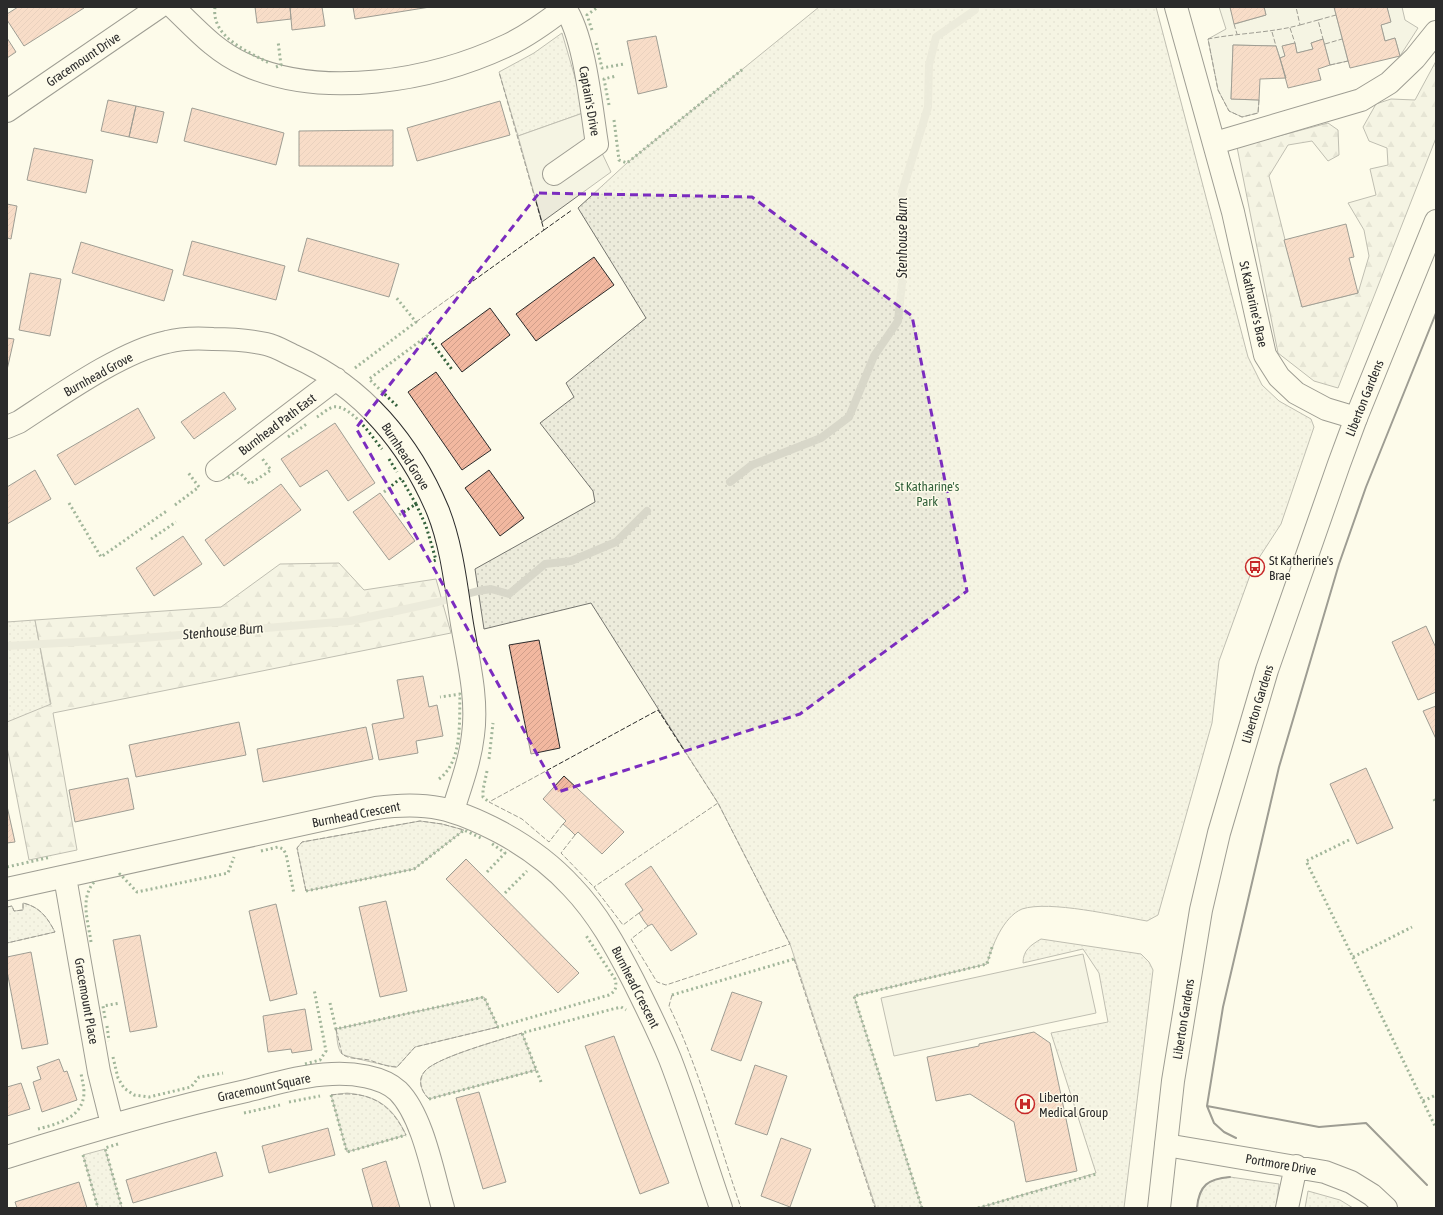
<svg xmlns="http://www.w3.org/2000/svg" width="1443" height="1215" viewBox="0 0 1443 1215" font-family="'Asap Condensed',sans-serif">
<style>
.grass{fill:url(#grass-dots);stroke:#74746e}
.forest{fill:url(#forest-firs);stroke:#74746e}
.garden{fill:#ecebdb;stroke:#74746e}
.parking{fill:#eceadb;stroke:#74746e}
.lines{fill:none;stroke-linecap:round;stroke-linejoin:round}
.stream{stroke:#d8d7c9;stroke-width:8}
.building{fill:url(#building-hatch);stroke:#2b2b2b}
.street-casing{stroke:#2b2b2b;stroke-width:24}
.primary-casing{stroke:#2b2b2b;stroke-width:24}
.street{stroke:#fdfbea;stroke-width:22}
.primary{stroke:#fdfbea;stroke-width:22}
.hedge{stroke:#34623c;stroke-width:3;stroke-dasharray:2 3;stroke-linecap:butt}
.fence{stroke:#2b2b2b;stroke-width:1;stroke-dasharray:5 2;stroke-linecap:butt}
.wall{stroke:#2b2b2b;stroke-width:2}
.marked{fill:none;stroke:#7b2cbf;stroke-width:3;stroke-dasharray:8 5;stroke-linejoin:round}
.labels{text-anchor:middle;stroke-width:3;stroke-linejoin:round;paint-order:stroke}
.street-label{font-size:13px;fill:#2b2b2b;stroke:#fdfbea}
.park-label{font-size:13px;fill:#34623c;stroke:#fdfbea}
.poi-label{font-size:13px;fill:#2b2b2b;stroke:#fdfbea;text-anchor:start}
.water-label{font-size:14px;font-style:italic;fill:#2b2b2b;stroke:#fdfbea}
</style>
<defs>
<pattern id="grass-dots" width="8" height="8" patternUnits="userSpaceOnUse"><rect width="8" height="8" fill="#ecebdb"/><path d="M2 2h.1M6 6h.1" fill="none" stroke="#cbcabc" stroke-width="1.8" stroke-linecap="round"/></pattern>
<pattern id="forest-firs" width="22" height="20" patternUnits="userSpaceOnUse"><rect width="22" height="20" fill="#ecebdb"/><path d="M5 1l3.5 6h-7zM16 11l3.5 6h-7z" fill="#cbcabc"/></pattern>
<pattern id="building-hatch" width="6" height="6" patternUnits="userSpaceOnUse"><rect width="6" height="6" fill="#f2b8a0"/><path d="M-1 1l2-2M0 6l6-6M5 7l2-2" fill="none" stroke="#d09e8a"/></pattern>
</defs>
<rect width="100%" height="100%" fill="#fdfbea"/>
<path class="grass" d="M819,7H1156L1248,357L1262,385L1279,401L1311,419L1314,427L1281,524L1253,567L1219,661L1212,723L1158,915L1147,921C1117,916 1049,900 1022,909C1003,917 992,946 987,964L854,996L922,1208H876L790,944L718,803L591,603L484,629L475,569L595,502L593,491L540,423L574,397L566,383L646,318L578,208L627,163Z
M562,33L581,98L583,113L518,136L499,72L534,53Z
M35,620L52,713L7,723V622Z
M420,821L442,824L464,830L414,869L306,891L297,848L302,842Z
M23,903C40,907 47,917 55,932L7,943V907L12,906L14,911L23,910Z
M1041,939L1141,954L1149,962L1153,970L1124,1208H978L1096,1173L1051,1033L1108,1022L1099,973L1083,949L1023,963C1023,950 1031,945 1041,939Z
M484,997L498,1027L415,1047L397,1067C391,1067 344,1056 342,1054C337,1049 337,1036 336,1029Z
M522,1033L536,1070L429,1099C421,1091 417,1080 425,1071C437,1057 501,1040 522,1033Z
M347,1093C378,1096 393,1107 406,1135L347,1152L331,1095Z
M105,1149L122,1208H98L83,1155Z
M1230,1177L1279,1184L1276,1208H1197C1199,1185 1208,1179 1230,1177Z
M1308,1191L1340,1200L1353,1208H1305Z"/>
<path class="forest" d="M1436,61V138L1338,388L1314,381L1278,353L1237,147L1328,123L1338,130L1339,155L1328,161L1312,141L1288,145L1269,176L1302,307L1358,293L1369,256L1364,230L1348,203L1376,195L1370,169L1388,165L1387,148L1369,141L1363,127L1376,104L1391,99L1415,100Z
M339,563L364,590L436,579L451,633L53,713L77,850L29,860L7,747V722L51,704L35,620L221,607L280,564Z"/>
<path class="garden" d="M1219,7H1230L1235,24L1266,15L1264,7H1334L1348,61L1330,65L1323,39L1311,43L1313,49L1297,53L1295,43L1283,46L1285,56L1280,58L1276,46L1233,45L1231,99L1259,100L1258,113L1242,117L1229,111L1218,90L1208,39L1226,29Z
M1387,7H1402L1405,20L1418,28L1400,56L1395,38L1385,41L1381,25L1390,22Z"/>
<path class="parking" d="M583,113L611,172L542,222L518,136Z
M1083,954L1096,1013L894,1056L881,998Z"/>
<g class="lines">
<path class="stream" d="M730,482L752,465L821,438L849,417L874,356L898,321L904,264L902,192L928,107L929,65L936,37L975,10V7
M7,646L131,639L350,621L438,602L478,591L491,589L509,594L545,564L571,561L616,542L647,511"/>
</g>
<path class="building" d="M18,7H83L84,8L24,46L7,20V14Z
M255,7H290L291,19L257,23Z
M290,7H322L325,26L292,30Z
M353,7H430L355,19Z
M1230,7H1264L1266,15L1234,24Z
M1334,7H1387L1391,22L1381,25L1385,41L1395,38L1400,56L1350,68Z
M656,36L667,87L638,94L627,41Z
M7,38L16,52L7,58Z
M1323,39L1330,65L1318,69L1321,80L1288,88L1280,58L1285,56L1282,46L1295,43L1297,53L1313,49L1311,43Z
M1233,45L1276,46L1286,78L1260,79L1259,100L1231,99Z
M108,100L136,106L129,137L101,131Z
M500,101L510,135L417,161L407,128Z
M136,106L164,112L157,143L129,137Z
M192,108L284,133L276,165L184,141Z
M393,130V166H299V131Z
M34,148L93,160L86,193L27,180Z
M7,204L17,206L11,239L7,238Z
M1346,224L1354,257L1349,258L1358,293L1302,307L1284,240Z
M307,238L399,264L389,297L298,271Z
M192,241L285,266L276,300L183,275Z
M81,242L173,270L164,301L72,273Z
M594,257L614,285L536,341L516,314Z
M30,273L61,279L50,336L19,330Z
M490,308L510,335L462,372L441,344Z
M7,338L14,339L7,370Z
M436,372L491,450L462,470L408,392Z
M224,392L236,409L194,439L181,422Z
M138,408L155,438L75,485L57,455Z
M335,423L375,483L348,501L327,470L300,487L281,459Z
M35,470L51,499L7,524V487Z
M489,470L524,518L500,536L465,488Z
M281,484L301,510L224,566L205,540Z
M380,493L415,541L389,560L353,512Z
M183,536L202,564L154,596L136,568Z
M1426,626L1436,648V692L1418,700L1392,642Z
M539,640L560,748L531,754L509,645Z
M423,676L429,707L437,705L443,736L416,741L418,753L379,760L372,724L404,718L397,680Z
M1436,706V739L1423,711Z
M239,722L246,755L136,777L129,745Z
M366,727L373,759L263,782L257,749Z
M1366,768L1393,828L1357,844L1330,784Z
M564,776L624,832L602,854L578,832L575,835L570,830L563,824L566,821L543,799Z
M128,778L134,809L75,822L69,790Z
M7,806L15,842L7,843Z
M466,859L579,973L558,993L446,879Z
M651,866L697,934L671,951L652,924L648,926L644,921L639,913L643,910L625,884Z
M386,901L407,991L380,997L359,907Z
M276,904L297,994L270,1001L249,911Z
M140,935L157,1027L130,1032L113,940Z
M31,952L48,1044L22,1049L7,971V957Z
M732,992L762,1002L741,1061L711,1050Z
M305,1009L312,1050L292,1053L291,1049L268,1052L263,1016Z
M1034,1032L1050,1043L1077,1171L1026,1182L1014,1122L970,1094L936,1101L927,1057L979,1046V1044Z
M614,1036L669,1183L640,1194L585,1046Z
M59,1059L64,1072L67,1071L77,1100L42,1112L33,1082L41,1079L37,1067Z
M755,1065L787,1076L767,1135L735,1124Z
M21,1083L30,1109L7,1116V1087Z
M479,1092L506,1182L483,1189L456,1098Z
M328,1128L335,1155L269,1173L262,1146Z
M781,1138L811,1149L790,1207L761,1196Z
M216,1152L223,1176L133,1203L126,1180Z
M386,1161L388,1168L400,1208H373L362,1169Z
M79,1182L87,1208H17L15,1202Z"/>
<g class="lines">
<g class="street-casing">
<path id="street" d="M173,7C195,28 216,52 244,64C322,100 432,81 508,45C529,35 548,21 566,7
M1176,7L1233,212L1265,355L1279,377L1296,393L1326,409L1356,418
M7,111L159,7
M1215,143L1361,100L1389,83L1415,58L1436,32
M554,174L597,144C591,107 585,38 565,8
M7,427L19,422C59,396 122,351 167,342C182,338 198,338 213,339C230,339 248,340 266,344C276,346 287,353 296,357C363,387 410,444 438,511C452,546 456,587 462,624C468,660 478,698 473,735C470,761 461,785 453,810
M217,470L336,379
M65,877L99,1072L112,1124
M7,889L376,808C428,801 454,808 500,832C526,846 552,865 572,887C598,914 616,947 633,980C646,1006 659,1032 670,1059C689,1108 704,1159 721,1208
M1166,1145L1325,1172L1351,1182L1372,1195L1386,1208
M7,1157C86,1132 165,1109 246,1091C274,1084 303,1075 332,1074C352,1073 382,1076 398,1091C423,1116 433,1174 443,1208
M1287,1208L1296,1166"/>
</g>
<g class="primary-casing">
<path id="primary" d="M1159,1208L1173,1081L1201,910L1219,833L1267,670L1339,464L1356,418L1436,221"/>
</g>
<use href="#street" class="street"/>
<use href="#primary" class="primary"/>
<path class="hedge" d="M215,7C211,37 247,51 269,63
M592,30L587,15L598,7
M596,43L602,68L624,64
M276,67L281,65L278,41
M609,105L604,79L616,76
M614,120L619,160L627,163L743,69
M355,368L416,322L395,296
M397,406L369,379L427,336L453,371
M317,417C322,414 327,409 333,407C351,404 372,437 382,449
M288,437L308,423
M389,459L397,472
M228,478L236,473L241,474L250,484L271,470L261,457
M384,492L401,478L416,504L399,515
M69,503L101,557L168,510
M416,504L426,526L436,560L431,562
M175,505L199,487L187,471
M151,539L176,522
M489,759L493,723
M487,771L483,790V797L489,802
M439,779C463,761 459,721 460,694L440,697
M1434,799L1436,803
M1349,840L1306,861L1436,1128
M261,851L278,847L283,849L286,854L294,894
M7,867L51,857
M487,872L505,853L491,843
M119,875L120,874L137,892L228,873L234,857
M306,891L414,869L464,830L483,839
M505,893L527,871
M91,942C88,920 79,897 96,880
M1353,957L1412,927
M672,995L794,959
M330,1003L336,1029L484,997L498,1027L609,995C616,991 617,987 615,979L585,934
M105,1018L103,1006L120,1003
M107,1026L109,1041
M113,1057L118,1078L124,1088L134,1095L149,1097L191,1087L199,1077L223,1073
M305,1064L320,1060L326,1051L314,989
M541,1082L522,1033L609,1010L621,1007L626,1010
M331,1095L347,1152L406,1135
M429,1099L536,1070
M1423,1101L1436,1095
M289,1102L320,1096
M244,1113L280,1105
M38,1129C57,1124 83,1118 84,1093C84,1086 82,1080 81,1073
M118,1144L105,1148L122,1208
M83,1155L98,1208
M922,1208L854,996L987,964L993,944
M978,1208L1096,1174"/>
<path class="fence" d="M1318,20L1336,15
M1234,24L1237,34
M1300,25L1318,20L1323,39
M1290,28L1295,43
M1272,32L1276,46
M1325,44L1342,39
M1330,65L1348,61
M1259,100L1258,113L1242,117L1229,111L1218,90L1208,39C1238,33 1270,33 1300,25L1296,7
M544,230L572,210
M416,322L544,230L499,72
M563,824L549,842L522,819L489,802L658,710L718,803L594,887
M575,835L561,853L594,887L623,925L639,913
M306,891L297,848L302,842L420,821L442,824L464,830
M7,907L12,906L14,911L23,910V903C40,907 47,917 55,932L7,943
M648,926L631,939L657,982L666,985L790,944L718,803
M794,959L875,1208
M672,995L669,1006C700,1070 718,1141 741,1208
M336,1029L342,1054C350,1060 360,1058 369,1060C379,1063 386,1067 397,1067L415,1047L498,1027
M331,1095C368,1090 390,1102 406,1135
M429,1099C421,1091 417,1080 425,1071C437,1057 501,1040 522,1033"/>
<path class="wall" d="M1207,1106L1319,1127L1366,1123L1427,1185
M1236,1138L1224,1132L1214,1123L1207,1106L1223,1007L1279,767L1339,564L1366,487L1436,313
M1197,1208C1199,1185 1208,1179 1230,1177"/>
</g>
<path d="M0 0H1443V1215H0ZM539,193L752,197L912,316L967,591L800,714L558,792L356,428Z" fill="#fdfbea" fill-opacity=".55" fill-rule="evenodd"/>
<path class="marked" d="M539,193L752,197L912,316L967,591L800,714L558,792L356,428Z"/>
<defs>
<g id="bus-ring" transform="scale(1)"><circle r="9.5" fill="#fdfbea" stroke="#c62828" stroke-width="1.5"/><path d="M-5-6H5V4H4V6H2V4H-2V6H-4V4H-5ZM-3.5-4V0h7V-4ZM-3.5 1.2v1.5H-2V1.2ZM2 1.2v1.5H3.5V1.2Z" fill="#c62828"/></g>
<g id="hospital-ring" transform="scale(1)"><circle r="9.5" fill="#fdfbea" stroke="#c62828" stroke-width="1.5"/><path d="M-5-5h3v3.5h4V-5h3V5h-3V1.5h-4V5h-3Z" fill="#c62828"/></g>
</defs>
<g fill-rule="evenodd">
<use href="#bus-ring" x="1255" y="567"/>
<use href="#hospital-ring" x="1025" y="1104"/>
</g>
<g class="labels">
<g class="street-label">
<text transform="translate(83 59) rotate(-34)" y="5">Gracemount Drive</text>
<text transform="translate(590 101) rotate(80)" y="5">Captain's Drive</text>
<text transform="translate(1254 304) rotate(77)" y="5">St Katharine's Brae</text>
<text transform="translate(98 374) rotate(-29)" y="5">Burnhead Grove</text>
<text transform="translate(1364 398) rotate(-68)" y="5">Liberton Gardens</text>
<text transform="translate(277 424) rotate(-37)" y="5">Burnhead Path East</text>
<text transform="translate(406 456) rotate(57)" y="5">Burnhead Grove</text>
<text transform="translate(1257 704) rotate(-73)" y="5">Liberton Gardens</text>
<text transform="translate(356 814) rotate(-11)" y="5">Burnhead Crescent</text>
<text transform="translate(636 987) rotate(63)" y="5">Burnhead Crescent</text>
<text transform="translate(87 1001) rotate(80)" y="5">Gracemount Place</text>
<text transform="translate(1183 1019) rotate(-81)" y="5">Liberton Gardens</text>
<text transform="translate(264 1087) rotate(-12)" y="5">Gracemount Square</text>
<text transform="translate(1281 1164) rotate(10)" y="5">Portmore Drive</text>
</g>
<g class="park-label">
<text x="927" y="491">St Katharine's<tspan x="927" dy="15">Park</tspan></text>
</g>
<g class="poi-label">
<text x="1269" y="565">St Katherine's<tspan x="1269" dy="15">Brae</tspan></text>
<text x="1039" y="1102">Liberton<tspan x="1039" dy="15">Medical Group</tspan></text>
</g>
<g class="water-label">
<text transform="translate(902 238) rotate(-90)" y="5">Stenhouse Burn</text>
<text transform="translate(223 631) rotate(-5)" y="5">Stenhouse Burn</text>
</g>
</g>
<rect width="1443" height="1215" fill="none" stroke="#2b2b2b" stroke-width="16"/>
</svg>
